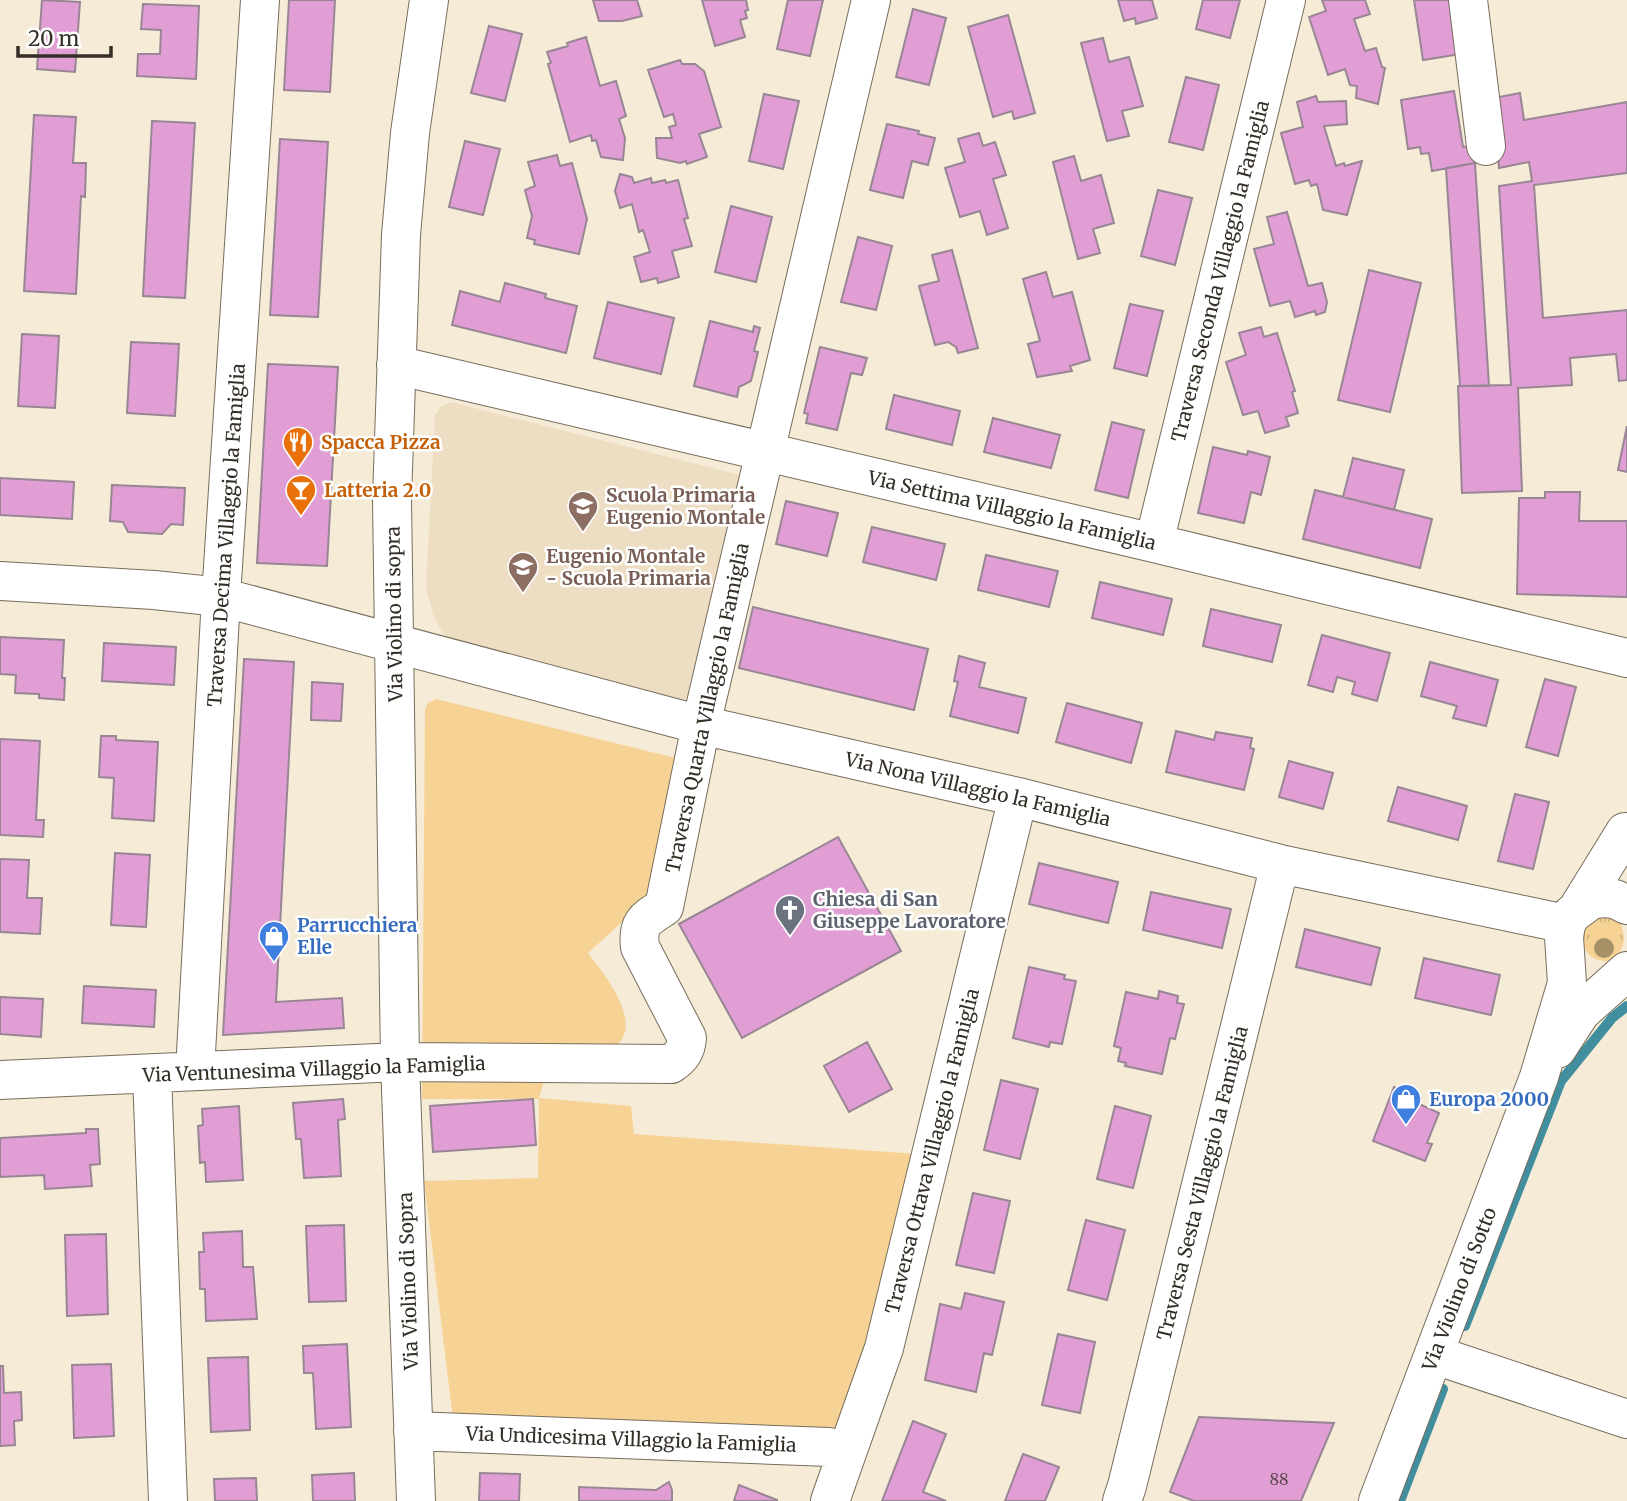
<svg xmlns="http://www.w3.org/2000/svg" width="1627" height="1501" viewBox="0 0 1627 1501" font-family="Merriweather,serif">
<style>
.built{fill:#eddec3}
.grass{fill:url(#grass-tufts)}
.green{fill:#f6d394}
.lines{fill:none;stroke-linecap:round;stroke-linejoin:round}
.stream{stroke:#418e9f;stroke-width:10}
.building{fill:#e19ed4;stroke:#988694;stroke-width:2}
.minor-casing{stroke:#776d5c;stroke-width:40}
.minor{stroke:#fff;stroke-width:38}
.tree{fill:#a79268}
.labels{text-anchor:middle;stroke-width:5;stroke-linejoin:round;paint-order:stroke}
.number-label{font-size:16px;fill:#5e4b52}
.street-label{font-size:19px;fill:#332f27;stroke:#fff}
.food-label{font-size:19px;font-weight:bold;fill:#c56008;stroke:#fff;text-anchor:start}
.education-label{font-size:19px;font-weight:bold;fill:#785e54;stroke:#fff;text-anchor:start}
.worship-label{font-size:19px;font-weight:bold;fill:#5b616d;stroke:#fff;text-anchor:start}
.shop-label{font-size:19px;font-weight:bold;fill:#366cbe;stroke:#fff;text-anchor:start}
</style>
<defs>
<pattern id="grass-tufts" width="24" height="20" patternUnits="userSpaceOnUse" patternTransform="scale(1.75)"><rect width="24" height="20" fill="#f6d394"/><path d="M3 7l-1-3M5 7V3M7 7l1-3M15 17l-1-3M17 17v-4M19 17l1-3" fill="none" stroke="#d3b580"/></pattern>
</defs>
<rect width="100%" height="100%" fill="#f6ebd7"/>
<path class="built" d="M448,403H455L752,478L693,706L459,646L443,634L433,615L426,587L435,415L441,407Z"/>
<path class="grass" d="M1596,916L1618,918C1627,936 1627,950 1609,961C1589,961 1583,951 1581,933Z"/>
<path class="green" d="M436,699L688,761L659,878L643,903L588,953C605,975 650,1030 609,1050C596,1057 566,1057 550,1060L539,1098L631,1106L634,1134L917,1154L840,1440L453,1419L424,1181L538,1178L539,1099H422L425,709L428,703Z"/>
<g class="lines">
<path class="stream" d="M1465,1326L1561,1081L1612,1018L1627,1006
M1400,1501L1443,1389"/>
</g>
<path class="building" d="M42,0L80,2L75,72L37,69Z
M289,0H335L330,92L284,90Z
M593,0H637L642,16L622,21H599Z
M702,0H746L748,10L745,11L747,18L740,20L745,37L715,46Z
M788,0H823L810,56L777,49Z
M1118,0H1152L1157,18L1136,24L1135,18L1124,21Z
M1203,0H1240L1230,38L1196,29Z
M1322,0H1365L1370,14L1354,19L1365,51L1376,48L1382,67L1385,68L1378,104L1356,98L1357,86L1350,85L1345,69L1328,75L1309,17L1326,11Z
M1414,0H1459L1467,53L1423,60Z
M143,4L199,6L196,79L137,76L138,54H160L161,30L141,29Z
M913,9L946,18L929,85L896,77Z
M1008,15L1035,113L1014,119L1012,111L993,117L968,27Z
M489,26L522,34L505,101L471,93Z
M586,37L600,86L616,81L626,116L619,119L625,138L623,160L601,157L596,140L592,141L591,135L570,142L548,64L551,63L547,52L568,46L567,43Z
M1103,38L1109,62L1129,57L1143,106L1122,111L1129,136L1107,141L1081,43Z
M680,60L682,64H695L704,71L721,127L699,134L707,157L687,164L686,161L680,163L657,158L656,138H672L669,127L676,125L673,114L664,117L648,70Z
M1186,77L1219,85L1203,150L1169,142Z
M1454,91L1463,147L1478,145L1481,162L1432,171L1429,153L1421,154L1420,147L1408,149L1401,100Z
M1520,93L1524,120L1627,102V173L1534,185L1543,318L1627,310V380L1619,381L1616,354L1570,358L1572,385L1518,388L1522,491L1462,493L1458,386L1511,385L1499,186L1532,181L1529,162L1499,168L1494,98Z
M764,94L799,101L783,169L749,161Z
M1316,96L1318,102L1346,101L1347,124L1324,126L1336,166L1344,163L1345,166L1362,161L1347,215L1323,210L1317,184L1311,186L1309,180L1295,184L1281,133L1303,127L1297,102Z
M34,115L76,117L73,163H86L85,197L81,196L76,294L24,291Z
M152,121L195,123L185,298L143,296Z
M887,124L919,131L918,134L935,138L928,165L912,161L903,198L870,190Z
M979,133L983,146L995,142L1006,175L993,179L1008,228L987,235L980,211L960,217L945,168L965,162L958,139Z
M280,139L328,142L318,317L270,315Z
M465,141L500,149L483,215L449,207Z
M557,155L560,166L572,163L587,219L579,254L534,244L535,240L527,238L532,216L525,190L535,186L528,162Z
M1074,156L1081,181L1101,175L1114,223L1093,229L1100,253L1078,259L1053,162Z
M1475,163L1489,386H1460L1446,168Z
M620,174L632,177L634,183L651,178L652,183L665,180L666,183L678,180L688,218L684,219L692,246L672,251L679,277L658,283L657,278L641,282L634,257L650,252L643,230L639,232L632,204L620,208L615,191Z
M1158,190L1192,198L1175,265L1141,256Z
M731,206L772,217L756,282L715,272Z
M1287,212L1308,286L1322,283L1327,302L1325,312L1316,315L1315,311L1295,317L1290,301L1270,306L1254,249L1274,244L1267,217Z
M858,237L892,246L876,310L841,302Z
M952,250L978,348L958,353L956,347L948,342L935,345L919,286L939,281L932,255Z
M1369,270L1421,283L1390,412L1338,400Z
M1046,272L1053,297L1072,292L1090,360L1070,366L1072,371L1037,377L1028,344L1040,341L1023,279Z
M505,283L546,294L545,298L577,306L566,353L452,325L460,291L500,302Z
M608,302L674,318L661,374L594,358Z
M1130,304L1163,311L1147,376L1114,368Z
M710,321L753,332L754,326L760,328L754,351L758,352L751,381L739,387L737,397L694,386Z
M1261,327L1264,337L1277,333L1295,391L1292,392L1298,413L1286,417L1289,426L1265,433L1258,411L1243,415L1226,362L1246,355L1239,333Z
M22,334L59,336L55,408L18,406Z
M131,342L179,344L175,416L127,413Z
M820,347L867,358L862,375L851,373L837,430L806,423L808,414L804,413Z
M268,364L338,367L327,566L257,563Z
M894,395L960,411L952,445L886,429Z
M993,418L1060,435L1051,468L984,452Z
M1112,422L1144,430L1128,498L1095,490Z
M1627,426V472L1618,470Z
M1213,447L1247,455L1248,451L1270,457L1261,495L1251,492L1244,523L1198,513Z
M1353,458L1404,470L1394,510L1343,497Z
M0,478L74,482L72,519L0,515Z
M112,485L185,488L183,525L171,524L162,534L128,532L123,522L110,521Z
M1315,490L1432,519L1420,568L1303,539Z
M1545,492H1580L1579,521H1627V597L1517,594L1519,498H1545Z
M786,501L838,513L827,556L776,544Z
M872,527L945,544L936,580L863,562Z
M986,555L1058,571L1049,607L978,590Z
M1100,582L1172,599L1163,635L1092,618Z
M753,607L928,649L914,710L739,668Z
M1211,609L1281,625L1272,662L1203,646Z
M1322,635L1390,653L1377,701L1352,694L1355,682L1337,677L1333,692L1308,685Z
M0,637L64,640L62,678H65L64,700L39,698V694L15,693L16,675L0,674Z
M104,643L176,647L174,685L102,681Z
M959,656L985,663L979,687L1026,698L1018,733L950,716L958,682L954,681Z
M244,659L294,662L276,1002L342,998L344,1028L223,1035Z
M1430,662L1498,680L1486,726L1453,718L1457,706L1421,696Z
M1545,679L1576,687L1558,756L1526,747Z
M312,682L343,684L341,721L311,720Z
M1067,703L1142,723L1131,763L1056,742Z
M1176,731L1214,740L1216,732L1252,738L1250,748L1254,749L1244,790L1166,772Z
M101,736H116V740L158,742L154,821L112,818L114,778L99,777Z
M0,739L40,741L36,820H44L43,837L0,835Z
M1289,761L1333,773L1323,809L1279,797Z
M1398,787L1467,806L1458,840L1388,821Z
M1515,794L1549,802L1533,869L1498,861Z
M838,837L901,951L742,1038L679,924Z
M115,853L150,855L146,927L111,925Z
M0,859L29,860L27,898H42L40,934L0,932Z
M1039,863L1118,882L1108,923L1029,904Z
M1151,892L1231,909L1222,948L1143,930Z
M1305,929L1380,948L1371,985L1296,967Z
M1424,958L1500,975L1491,1015L1415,998Z
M1029,967L1065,975L1064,979L1076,981L1062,1044L1050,1042L1049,1047L1013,1038Z
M84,986L156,990L154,1027L82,1023Z
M1159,991L1178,996L1177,1003L1184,1004L1175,1039L1170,1038L1162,1074L1125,1066L1126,1063L1118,1061L1121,1048L1114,1046L1126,992L1158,999Z
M0,997L43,999L41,1037L0,1034Z
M867,1042L892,1089L849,1112L824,1066Z
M1001,1080L1038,1089L1020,1159L984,1150Z
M1394,1087L1421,1098L1419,1104L1439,1113L1427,1143L1432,1144L1425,1161L1373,1141Z
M343,1099L345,1119L338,1120L341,1176L304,1178L301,1139H296L293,1103Z
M533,1099L536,1145L433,1152L430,1106Z
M239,1106L243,1180L206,1182L205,1162L200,1163L198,1126L203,1125L202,1109Z
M1115,1106L1151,1116L1133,1188L1097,1179Z
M86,1129H98L100,1164L90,1165L92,1186L45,1189L44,1175L0,1177V1138L86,1133Z
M973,1193L1010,1201L994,1273L956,1265Z
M1086,1220L1125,1230L1107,1300L1068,1290Z
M344,1225L346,1301L309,1302L306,1226Z
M242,1231L243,1267H253L257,1319L206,1321L205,1289H200L199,1252H204L203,1233Z
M106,1234L108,1314L67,1316L65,1235Z
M965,1293L1004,1302L992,1355L984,1353L976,1392L925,1380L940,1304L961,1309Z
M1058,1334L1095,1342L1080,1413L1042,1405Z
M347,1344L351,1427L316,1429L313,1373H304L303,1346Z
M248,1357L250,1430L211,1432L208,1358Z
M111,1364L114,1436L74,1438L72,1365Z
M0,1366H3L4,1393L21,1392L22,1420L14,1421L15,1445L0,1446Z
M1199,1417L1334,1423L1301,1501H1194L1170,1492Z
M913,1421L946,1434L923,1492L946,1501H882Z
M1023,1454L1059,1467L1045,1501H1005Z
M354,1473L355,1501H313L312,1475Z
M480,1473L520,1474L519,1501H479Z
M256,1478L257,1501H215L214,1479Z
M669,1482L672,1490V1501H579V1487L656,1490Z
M739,1485L777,1500V1501H734Z"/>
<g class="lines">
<g class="minor-casing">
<path id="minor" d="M1468,0L1486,146
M396,365L1154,543L1627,658
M1154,543L1286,0
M0,581L154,590L221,597L701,725L1018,797L1280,864L1566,924
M1580,905L1625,832
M1557,1049L1581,1012L1627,971
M195,1071L221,597L260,0
M152,1074L168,1501
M0,1080L400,1062L671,1064C681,1057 686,1051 687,1038L640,947C637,923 645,919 664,907L701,725L871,0
M1435,1355L1627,1419
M413,1431L829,1447L846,1455
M416,1501L400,1062L392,499L401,235L410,133L429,0
M830,1501L884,1348L1018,797
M1122,1501L1127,1486L1280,864
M1378,1501L1539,1077L1567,983L1564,937L1566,924L1572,914L1591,900L1603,898L1615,899L1627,905"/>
</g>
<use href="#minor" class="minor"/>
</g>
<circle class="tree" cx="1604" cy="948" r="10"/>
<defs>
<g id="restaurant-pin" transform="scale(1.575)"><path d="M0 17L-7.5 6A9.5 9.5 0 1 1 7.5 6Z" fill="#e8710a" stroke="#fff"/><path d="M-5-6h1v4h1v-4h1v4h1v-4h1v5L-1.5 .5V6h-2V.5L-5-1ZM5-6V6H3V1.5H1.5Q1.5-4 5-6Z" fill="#fff"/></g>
<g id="bar-pin" transform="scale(1.575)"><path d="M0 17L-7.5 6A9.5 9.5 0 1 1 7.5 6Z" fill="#e8710a" stroke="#fff"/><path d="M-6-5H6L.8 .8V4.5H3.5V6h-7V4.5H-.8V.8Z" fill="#fff"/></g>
<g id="school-pin" transform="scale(1.575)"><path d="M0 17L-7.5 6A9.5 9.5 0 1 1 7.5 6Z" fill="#8d6e63" stroke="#fff"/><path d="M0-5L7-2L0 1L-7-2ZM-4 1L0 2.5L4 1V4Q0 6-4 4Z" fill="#fff"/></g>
<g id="church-pin" transform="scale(1.575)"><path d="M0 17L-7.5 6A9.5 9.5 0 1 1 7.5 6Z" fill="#6b7280" stroke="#fff"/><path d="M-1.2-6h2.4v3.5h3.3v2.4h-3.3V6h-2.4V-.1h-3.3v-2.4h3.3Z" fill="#fff"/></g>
<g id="shop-pin" transform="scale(1.575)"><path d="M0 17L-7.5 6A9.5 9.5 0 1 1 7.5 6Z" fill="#3f7fe0" stroke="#fff"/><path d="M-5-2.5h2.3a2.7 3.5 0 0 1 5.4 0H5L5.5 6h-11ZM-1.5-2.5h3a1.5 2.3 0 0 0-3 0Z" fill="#fff"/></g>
</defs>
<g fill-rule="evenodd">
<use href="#restaurant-pin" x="298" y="442"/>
<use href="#bar-pin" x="301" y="490"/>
<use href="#school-pin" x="583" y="506"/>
<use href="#school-pin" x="523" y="567"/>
<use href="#church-pin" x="790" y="910"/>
<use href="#shop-pin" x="274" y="936"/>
<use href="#shop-pin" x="1406" y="1099"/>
</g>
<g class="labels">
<g class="number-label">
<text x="1279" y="1485">88</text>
</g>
<g class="street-label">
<text transform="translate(1220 271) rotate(-76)" y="7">Traversa Seconda Villaggio la Famiglia</text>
<text transform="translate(1012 510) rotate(13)" y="7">Via Settima Villaggio la Famiglia</text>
<text transform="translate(226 535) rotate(-86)" y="7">Traversa Decima Villaggio la Famiglia</text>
<text transform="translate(394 614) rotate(-91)" y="7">Via Violino di sopra</text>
<text transform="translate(707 708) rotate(-78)" y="7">Traversa Quarta Villaggio la Famiglia</text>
<text transform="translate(978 789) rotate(13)" y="7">Via Nona Villaggio la Famiglia</text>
<text transform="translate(314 1069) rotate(-2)" y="7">Via Ventunesima Villaggio la Famiglia</text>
<text transform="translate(932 1151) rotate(-76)" y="7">Traversa Ottava Villaggio la Famiglia</text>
<text transform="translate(1202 1183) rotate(-76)" y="7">Traversa Sesta Villaggio la Famiglia</text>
<text transform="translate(408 1281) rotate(-92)" y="7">Via Violino di Sopra</text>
<text transform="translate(1459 1289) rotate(-69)" y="7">Via Violino di Sotto</text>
<text transform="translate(631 1439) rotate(2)" y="7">Via Undicesima Villaggio la Famiglia</text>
</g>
<g class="food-label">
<text x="321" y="449">Spacca Pizza</text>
<text x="324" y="497">Latteria 2.0</text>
</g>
<g class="education-label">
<text x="606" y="502">Scuola Primaria<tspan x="606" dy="22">Eugenio Montale</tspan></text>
<text x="546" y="563">Eugenio Montale<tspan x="546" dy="22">- Scuola Primaria</tspan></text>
</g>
<g class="worship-label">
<text x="813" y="906">Chiesa di San<tspan x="813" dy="22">Giuseppe Lavoratore</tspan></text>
</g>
<g class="shop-label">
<text x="297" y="932">Parrucchiera<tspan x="297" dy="22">Elle</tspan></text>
<text x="1429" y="1106">Europa 2000</text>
</g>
</g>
<path d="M18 46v10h93v-10" fill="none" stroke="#332f27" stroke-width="3.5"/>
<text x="28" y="46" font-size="21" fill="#332f27" stroke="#ffffff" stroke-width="5" paint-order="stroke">20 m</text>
</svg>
